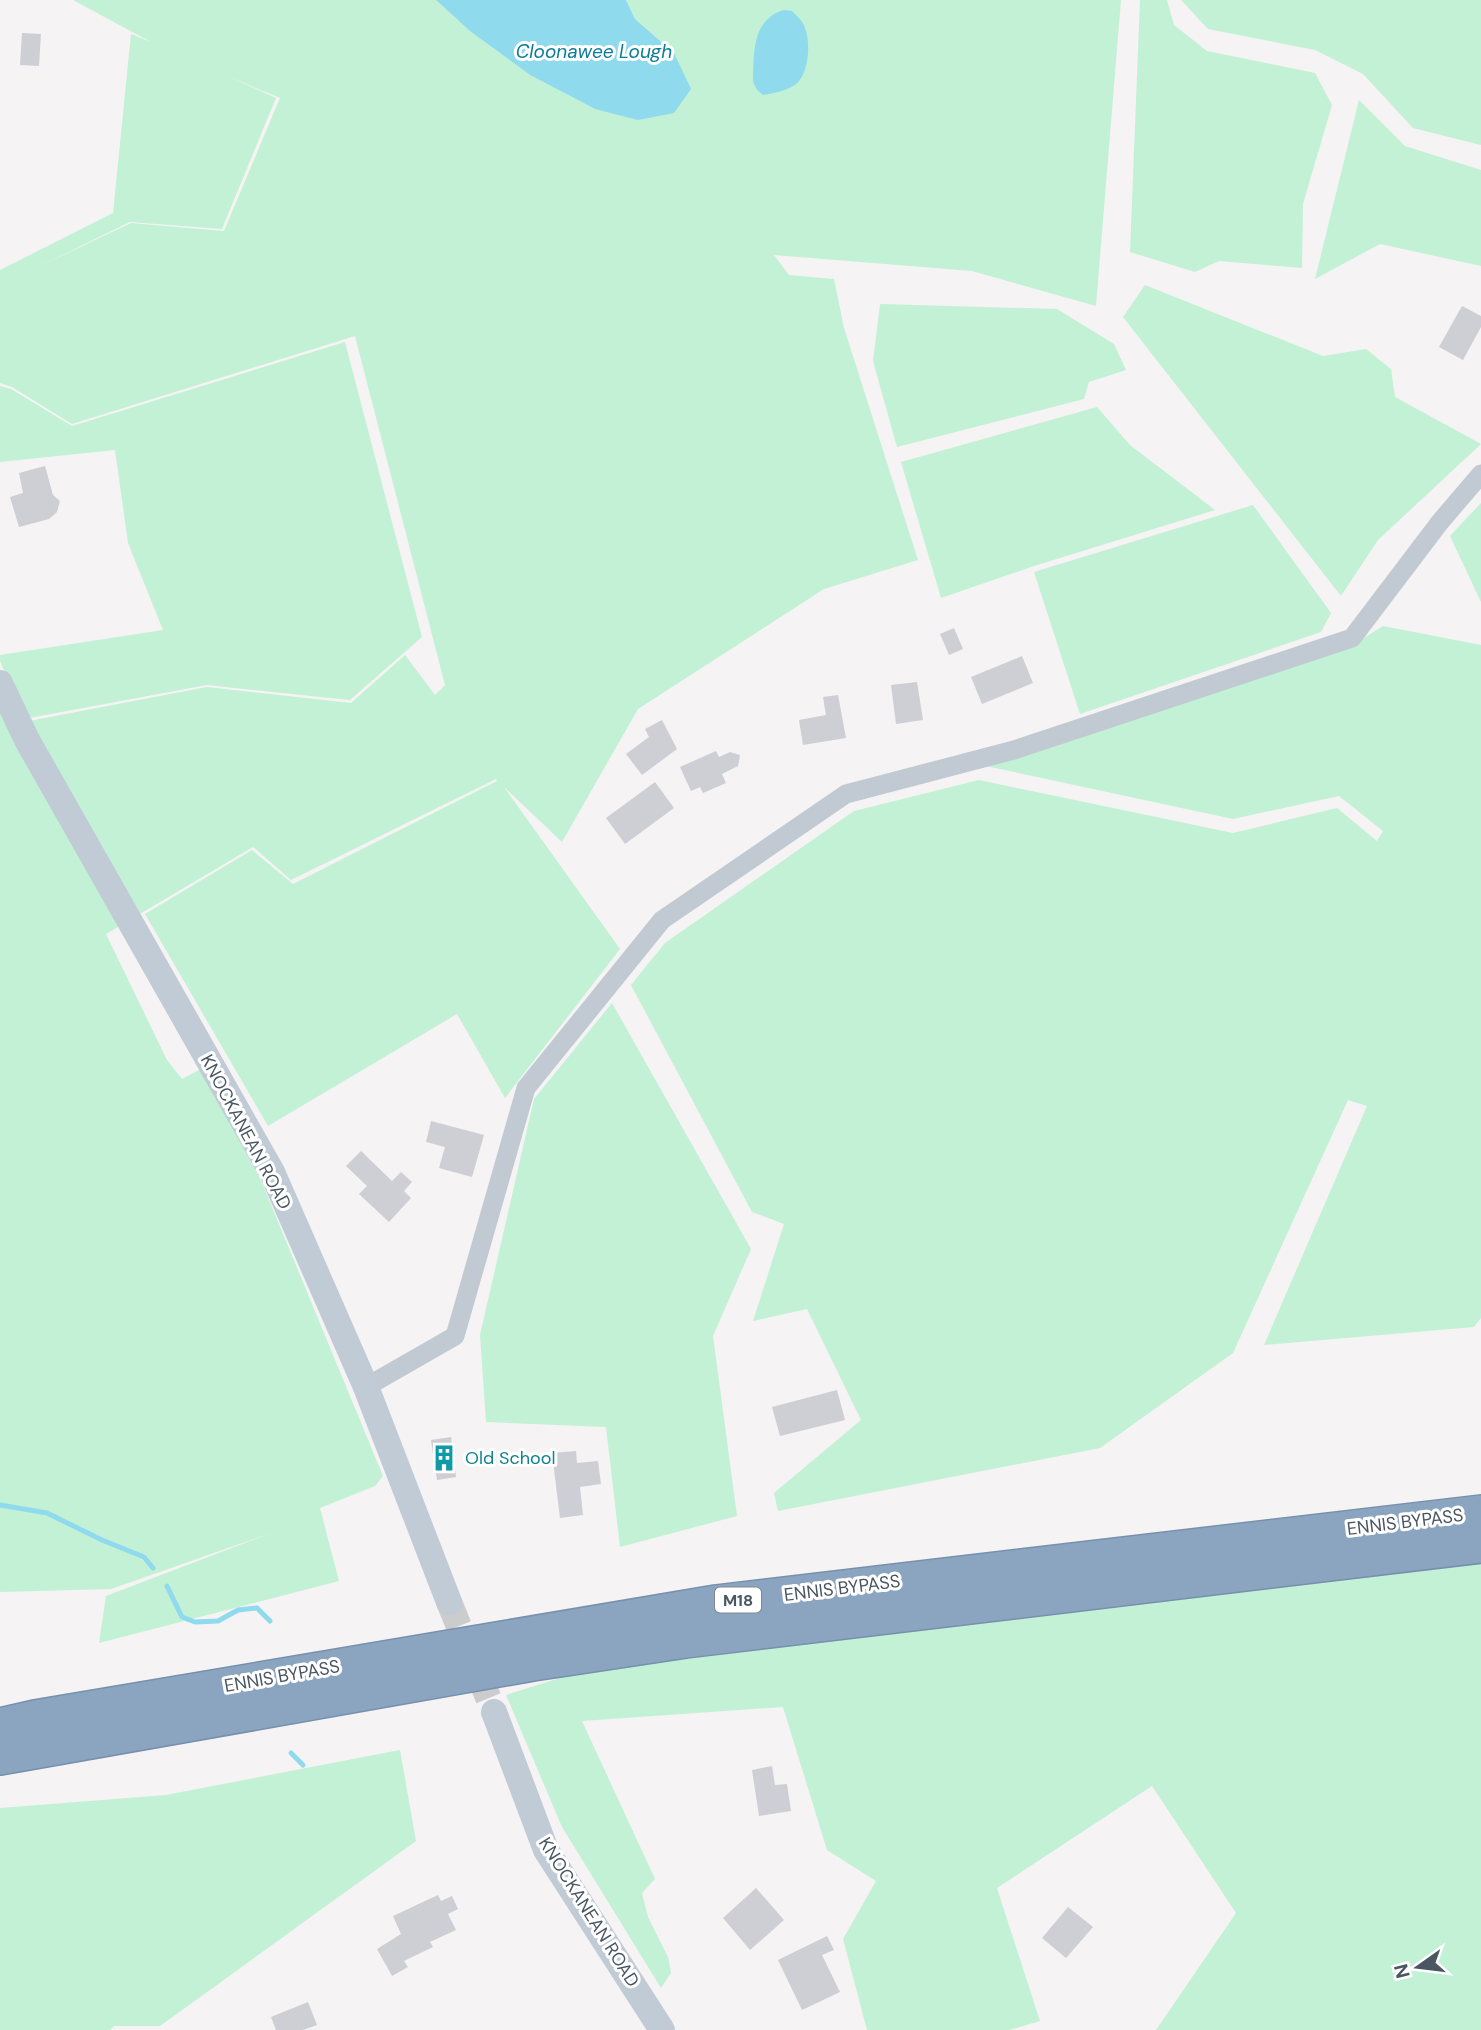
<svg xmlns="http://www.w3.org/2000/svg" width="1481" height="2030" font-family="'DM Sans',sans-serif">
	<style>
		.green { fill: #c3f1d5; fill-rule: evenodd }
		.water { fill: #90daee }
		.lines { fill: none; stroke-linecap: round; stroke-linejoin: round }
		.stream { stroke: #90daee; stroke-width: 5 }
		.building { fill: #cdcfd5 }
		.secondary-tunnel { stroke: #caccce; stroke-width: 26; stroke-dasharray: 26 13; stroke-linecap: butt }
		.highway-casing { stroke: #7690ad; stroke-width: 38 }
		.street { stroke: #c1cad2; stroke-width: 19 }
		.secondary { stroke: #c1cbd6; stroke-width: 26 }
		.highway { stroke: #8ba5c1; stroke-width: 35 }
		.labels { text-anchor: middle; stroke-width: 6; stroke-linejoin: round; paint-order: stroke }
		.shield { fill: #fff; stroke: #808990; stroke-width: 2 }
		.shield-label { font-size: 16px; font-weight: bold; fill: #4a5661 }
		.street-label { font-size: 18px; fill: #4a5661; stroke: #fff }
		.culture-label { font-size: 18px; fill: #0d838f; stroke: #fff; text-anchor: start }
		.water-label { font-size: 19px; font-style: italic; fill: #0c7c9b; stroke: #fff }
	</style>
	<rect width="100%" height="100%" fill="#f5f3f3"/>
	<g class="green">
		<path d="M73 0H436L471 31 530 75 595 109 674 53 635 19 626 0H1121L1096 306 972 271 774 255 789 275 834 279 844 328 918 560 824 589 638 709 562 842 504 787 620 949 505 1098 457 1014 268 1126 145 914 252 850 293 884 497 781 496 779 291 880 253 847 106 934 167 1060 182 1079 201 1069 260 1178 383 1476 375 1486 320 1508 339 1581 99 1643 106 1596 271 1533 111 1589 0 1592V708L8 725 207 687 351 703 405 655 435 695 445 685 355 336 72 424 12 387 0 383V270L113 213 131 34 151 42ZM227 76 280 98 224 231 131 223 36 268 130 222 222 229 276 98Z"/>
		<path d="M1140 0H1167L1174 25 1207 51 1315 73 1332 105 1303 204 1302 268 1219 261 1195 272 1130 252Z"/>
		<path d="M1181 0H1481V145L1413 128 1363 74 1315 50 1208 29Z"/>
		<path d="M1359 100 1405 146 1481 170V266L1380 244 1315 279Z"/>
		<path d="M1145 285 1323 356 1366 349 1391 369 1395 397 1481 444 1378 540 1341 596 1123 317Z"/>
		<path d="M880 304 1057 309 1114 344 1126 370 1089 382 1084 399 897 447 873 361Z"/>
		<path d="M345 342 422 637 350 700 207 685 24 719 0 661V655L163 630 128 543 115 450 0 462V386L11 389 72 426Z"/>
		<path d="M1097 407 1130 445 1215 510 1034 566 941 598 901 462Z"/>
		<path d="M1481 503V602L1450 536Z"/>
		<path d="M1253 505 1331 613 1321 632 1080 714 1034 572Z"/>
		<path d="M1383 626 1481 645V1318L1474 1327 1264 1345 1367 1106 1348 1100 1233 1353 1100 1448 778 1511 774 1493 861 1420 807 1309 753 1321 784 1224 752 1212 631 985 665 943 854 811 979 780 1233 833 1337 808 1377 841 1383 831 1339 796 1233 819 986 766 1354 644Z"/>
		<path d="M612 1003 751 1249 713 1336 737 1516 620 1547 606 1427 486 1422 480 1335 534 1099Z"/>
		<path d="M1481 1558V2030H1156L1236 1913 1152 1786 997 1888 1040 2021 1009 2030H867L843 1939 876 1881 827 1850 783 1707 582 1721 655 1879 642 1893 648 1917 668 1957 671 1973 661 1988 562 1827 506 1695 579 1672Z"/>
		<path d="M400 1750 416 1841 160 2026H114L110 2030H0V1808L166 1795Z"/>
	</g>
	<g class="water">
		<path d="M436 0H626L635 19 674 53 691 89 674 113 638 120 595 109 530 75 470 31Z"/>
		<path d="M784 10 792 11C797 16 803 21 805 28 811 43 809 75 795 85 786 91 774 93 763 95L757 90 753 82C754 54 751 20 784 10Z"/>
	</g>
	<g class="lines">
		<g class="stream">
			<path d="M0 1505 47 1513 102 1540 144 1557 153 1568"/>
			<path d="M167 1586 182 1617 195 1622 218 1621 238 1610 257 1608 270 1621"/>
			<path d="M291 1753 303 1765"/>
		</g>
	</g>
	<g class="building">
		<path d="M22 33 41 34 39 66 20 65Z"/>
		<path d="M1462 306 1481 316V327L1463 360 1439 347Z"/>
		<path d="M45 466 53 495 60 501 57 512 49 519 19 527 10 497 23 493 19 473Z"/>
		<path d="M954 628 963 649 949 655 940 634Z"/>
		<path d="M1022 656 1033 683 982 704 971 677Z"/>
		<path d="M917 682 923 720 896 724 891 685Z"/>
		<path d="M838 695 846 738 803 745 799 720 826 715 823 697Z"/>
		<path d="M662 720 677 749 642 775 626 754 649 737 645 729Z"/>
		<path d="M716 751 719 757 730 752 740 755 738 766 722 774 726 783 703 793 700 787 691 791 680 767Z"/>
		<path d="M655 782 674 808 625 844 606 818Z"/>
		<path d="M431 1121 484 1135 472 1177 439 1168 445 1147 426 1142Z"/>
		<path d="M361 1151 392 1181 401 1172 412 1182 404 1191 411 1198 389 1222 359 1194 367 1186 346 1166Z"/>
		<path d="M837 1390 845 1420 780 1436 772 1407Z"/>
		<path d="M451 1437 456 1477 437 1480 431 1440Z"/>
		<path d="M576 1451 577 1463 598 1461 601 1484 580 1487 583 1515 560 1518 552 1453Z"/>
		<path d="M772 1766 775 1785 787 1784 791 1811 759 1816 752 1770Z"/>
		<path d="M756 1888 784 1920 750 1950 723 1918Z"/>
		<path d="M438 1895 441 1901 452 1896 458 1909 448 1914 456 1930 430 1942 433 1947 404 1961 408 1967 392 1976 377 1949 401 1934 393 1916Z"/>
		<path d="M1068 1907 1093 1927 1066 1958 1042 1938Z"/>
		<path d="M827 1936 834 1950 822 1955 840 1992 802 2010 778 1960Z"/>
		<path d="M308 2002 317 2025 303 2030H276L271 2017Z"/>
	</g>
	<g class="lines">
		<path class="secondary-tunnel" d="M449 1602 494 1712"/>
		<g class="highway-casing">
			<g id="highway">
				<path d="M0 1726 35 1718 716 1603 1481 1513"/>
				<path d="M0 1757 533 1663 686 1640 1481 1545"/>
			</g>
		</g>
		<path class="street" d="M366 1387 455 1336 526 1088 662 920 846 794 1014 750 1352 638 1440 522 1481 474"/>
		<g class="secondary">
			<path d="M0 683 27 740 272 1172 366 1387 449 1602"/>
			<path d="M494 1712 546 1850 662 2030"/>
		</g>
		<use href="#highway" class="highway"/>
	</g>
	<defs>
		<g id="building-bare" transform="scale(2.1)"><path d="M-4-6H4V6H1V3H-1V6H-4ZM-2.5-4.3h1.7v1.8h-1.7ZM.8-4.3h1.7v1.8H.8ZM-2.5-1h1.7V.8h-1.7ZM.8-1h1.7V.8H.8Z" fill="#0f9aa8" stroke="#fff" stroke-width="2.5" paint-order="stroke"/></g>
	</defs>
	<g fill-rule="evenodd">
		<use href="#building-bare" x="444" y="1458"/>
	</g>
	<g class="labels">
		<rect class="shield" x="715" y="1587.5" width="46" height="25" rx="5"/>
		<g class="shield-label">
			<text x="738" y="1606">M18</text>
		</g>
		<g class="street-label">
			<text transform="translate(246 1132) rotate(62)" y="6">KNOCKANEAN ROAD</text>
			<text transform="translate(1405 1522) rotate(-7)" y="6">ENNIS BYPASS</text>
			<text transform="translate(842 1588) rotate(-7)" y="6">ENNIS BYPASS</text>
			<text transform="translate(282 1676) rotate(-10)" y="6">ENNIS BYPASS</text>
			<text transform="translate(589 1912) rotate(58)" y="6">KNOCKANEAN ROAD</text>
		</g>
		<g class="culture-label">
			<text x="465" y="1464">Old School</text>
		</g>
		<g class="water-label">
			<text x="594" y="58">Cloonawee Lough</text>
		</g>
	</g>
	<g transform="translate(1418 1967) rotate(256)" stroke="#ffffff" stroke-width="5" paint-order="stroke">
	<path d="M0-5L12 26L0 18L-12 26Z" fill="#4a5661"/>
	<text y="-10" font-size="19" font-weight="bold" text-anchor="middle" fill="#4a5661">N</text>
	</g>
</svg>
